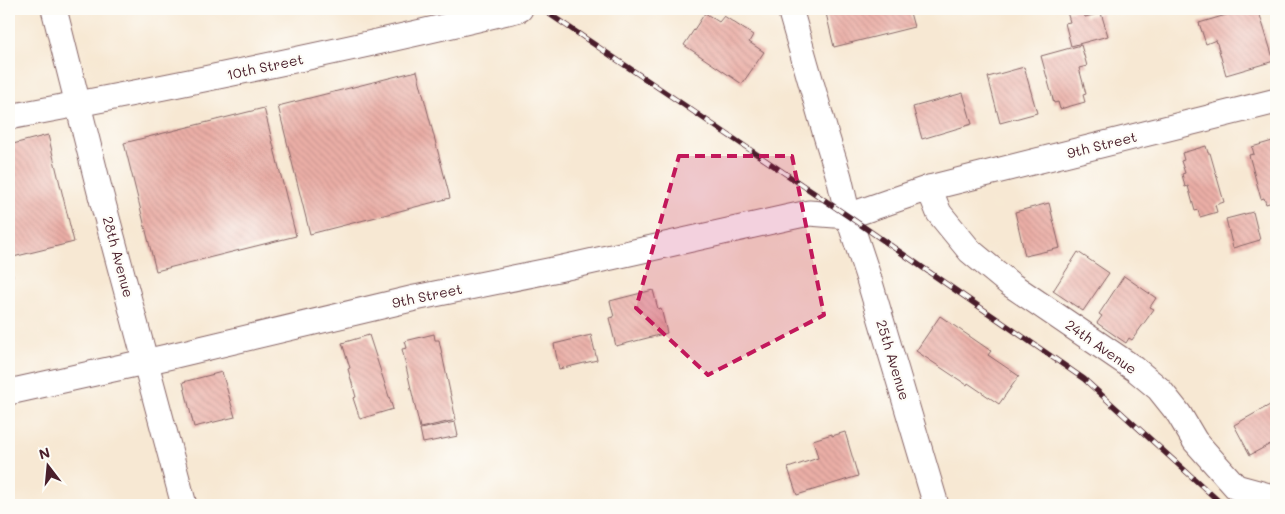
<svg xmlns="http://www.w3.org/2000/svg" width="1285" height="514" font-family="Mali,sans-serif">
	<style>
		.building { fill: url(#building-back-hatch) }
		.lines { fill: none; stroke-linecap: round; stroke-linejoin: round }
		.street-casing { stroke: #876566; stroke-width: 27 }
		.street { stroke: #fff; stroke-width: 25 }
		.rail-casing { stroke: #4a1f2b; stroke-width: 5.5 }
		.rail { stroke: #fdfcf7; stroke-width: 4; stroke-dasharray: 11; stroke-linecap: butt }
		.marked { fill: #c2185b; fill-opacity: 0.2; stroke: #c2185b; stroke-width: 4; stroke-dasharray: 10 6; stroke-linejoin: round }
		.labels { text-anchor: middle; stroke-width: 4.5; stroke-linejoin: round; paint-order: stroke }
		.street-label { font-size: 14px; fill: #4a1f2b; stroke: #fdfcf7 }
	</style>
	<defs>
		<pattern id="building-back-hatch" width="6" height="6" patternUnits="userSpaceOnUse" patternTransform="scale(1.25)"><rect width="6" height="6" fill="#eaaea6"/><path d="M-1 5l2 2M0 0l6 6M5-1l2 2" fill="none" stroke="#ca958f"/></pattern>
	</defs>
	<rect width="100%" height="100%" fill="#fdfcf7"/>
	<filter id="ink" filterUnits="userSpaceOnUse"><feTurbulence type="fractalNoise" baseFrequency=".02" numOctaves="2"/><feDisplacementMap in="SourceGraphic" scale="10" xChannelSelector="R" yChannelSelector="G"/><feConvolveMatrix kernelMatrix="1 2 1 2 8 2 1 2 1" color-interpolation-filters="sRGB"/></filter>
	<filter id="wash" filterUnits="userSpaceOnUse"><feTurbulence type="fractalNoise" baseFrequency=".0096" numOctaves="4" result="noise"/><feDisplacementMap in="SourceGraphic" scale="20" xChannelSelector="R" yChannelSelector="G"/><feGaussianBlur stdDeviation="1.12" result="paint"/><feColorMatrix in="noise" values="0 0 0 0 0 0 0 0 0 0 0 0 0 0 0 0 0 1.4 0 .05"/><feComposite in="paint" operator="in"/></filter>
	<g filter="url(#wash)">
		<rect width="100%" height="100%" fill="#f7e8d3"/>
		<g id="blocks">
			<g class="building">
				<path d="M825 9H909L914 27 834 47Z"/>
				<path d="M1080 9H1083L1085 17 1101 13 1108 36 1071 46 1065 23 1070 22 1067 12Z"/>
				<path d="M1246 9 1249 15 1259 12 1274 61 1226 75 1216 40 1206 44 1199 23Z"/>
				<path d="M705 13 719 22 724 16 753 35 749 42 764 52 742 84 684 45Z"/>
				<path d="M1081 45 1087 66 1079 68 1086 94 1083 95 1085 102 1060 109 1058 102 1054 103 1041 56Z"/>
				<path d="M1024 67 1037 113 1000 123 988 77Z"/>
				<path d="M417 71 450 198 310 234 278 106Z"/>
				<path d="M963 93 972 124 922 139 913 107Z"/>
				<path d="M264 108 296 236 156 271 124 143Z"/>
				<path d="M48 135 74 242 9 258V145Z"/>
				<path d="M1276 140V201L1266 204 1264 198 1261 199 1249 155 1254 154 1252 147Z"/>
				<path d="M1206 146 1208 153H1210L1224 202 1215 205 1217 212 1200 217 1198 210 1195 211 1188 186 1185 187 1182 174 1185 173 1181 161 1184 160 1182 153Z"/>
				<path d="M1049 203 1060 248 1025 256 1015 212Z"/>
				<path d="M1253 212 1260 240 1233 248 1226 219Z"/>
				<path d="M1078 252 1109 273 1083 311 1053 291Z"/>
				<path d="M9 261 13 276 9 277Z"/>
				<path d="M1124 276 1156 298 1150 307 1154 309 1132 340 1129 338 1126 343 1097 323 1102 316 1099 314Z"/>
				<path d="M653 290 658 309 661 308 667 333 616 346 609 318 614 317 610 301Z"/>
				<path d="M940 316 991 351 988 355 1019 376 999 404 968 383 967 385 916 351Z"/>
				<path d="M434 334 435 340H439L456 420 420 428 402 349 407 348 405 341Z"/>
				<path d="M369 335 393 409 360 419 353 398 356 397 348 369 350 368 342 343Z"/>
				<path d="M591 335 597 360 559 369 554 344Z"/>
				<path d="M222 372 235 417 194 427 183 382Z"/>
				<path d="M1270 405 1276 417V441L1250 455 1234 425Z"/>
				<path d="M455 422 458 436 423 443 420 429Z"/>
				<path d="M845 432 858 476 797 495 788 468 818 458 813 440 832 434V436Z"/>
			</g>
		</g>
	</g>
	<g filter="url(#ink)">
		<use href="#blocks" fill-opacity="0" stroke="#876566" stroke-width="1"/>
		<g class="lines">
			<g class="street-casing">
				<g id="street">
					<path d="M54 9 100 192 184 505"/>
					<path d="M790 9 826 135 839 177 848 216 868 276 936 505"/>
					<path d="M9 117C180 85 350 50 520 9"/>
					<path d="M929 188 939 213 970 251 1010 284 1135 369 1159 389 1179 414 1195 441 1236 487 1276 498"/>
					<path d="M9 392 167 357 415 298 558 269 790 217 809 213 848 216 929 188 1276 101"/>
				</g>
			</g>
			<use href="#street" class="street"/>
			<g class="rail-casing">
				<path id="rail" d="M542 9 848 216 1084 379 1223 505"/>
			</g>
			<use href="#rail" class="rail"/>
		</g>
	</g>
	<path class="marked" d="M679 156H792L824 315 708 375 636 308Z"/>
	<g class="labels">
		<g class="street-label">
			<text transform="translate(265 67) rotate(-12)" y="5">10th Street</text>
			<text transform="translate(1102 145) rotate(-14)" y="5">9th Street</text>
			<text transform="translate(118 257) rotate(75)" y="5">28th Avenue</text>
			<text transform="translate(427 296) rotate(-12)" y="5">9th Street</text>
			<text transform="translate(1101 347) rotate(35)" y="5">24th Avenue</text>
			<text transform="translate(893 360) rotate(73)" y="5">25th Avenue</text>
		</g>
	</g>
	<rect width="1285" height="514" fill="none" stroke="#fdfcf7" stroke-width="30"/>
	<g transform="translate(48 466) rotate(344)" stroke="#fdfcf7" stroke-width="4" paint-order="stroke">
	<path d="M0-4L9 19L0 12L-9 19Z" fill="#4a1f2b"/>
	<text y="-8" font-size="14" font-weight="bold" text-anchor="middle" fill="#4a1f2b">N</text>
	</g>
</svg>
